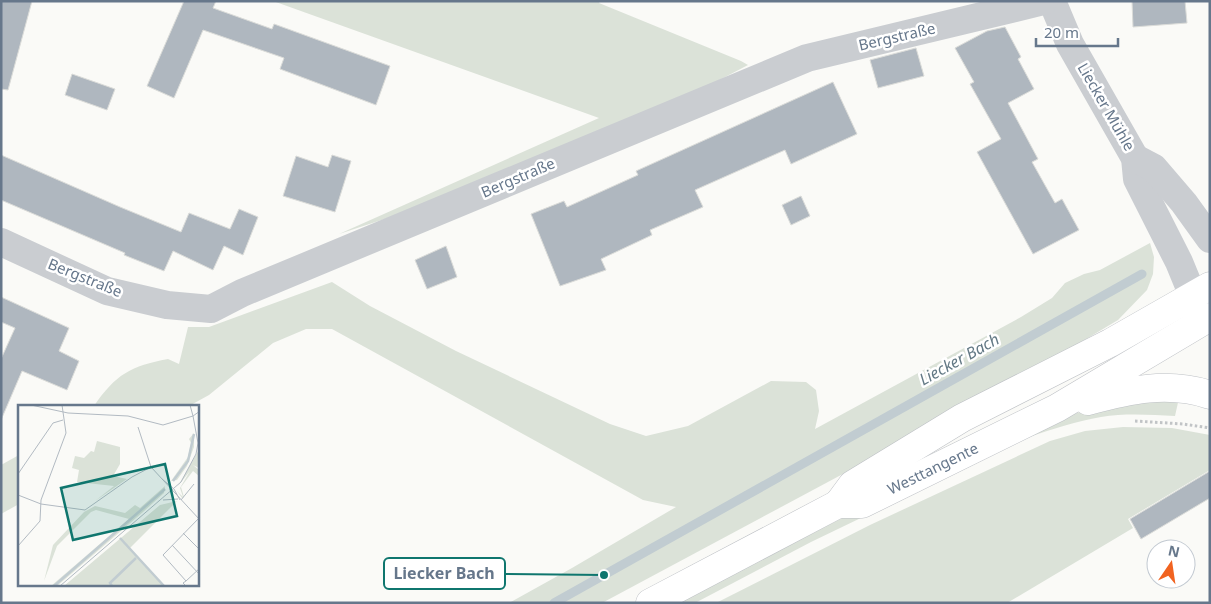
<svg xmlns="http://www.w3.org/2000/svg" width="1211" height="604" font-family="'Noto Sans',sans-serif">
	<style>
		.green { fill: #dbe2d8 }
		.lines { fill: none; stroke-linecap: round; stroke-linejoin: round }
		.stream { stroke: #c1ccd1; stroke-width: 9 }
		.building { fill: #afb7bf; stroke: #dbdcd9 }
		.major-casing { stroke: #bdc0c5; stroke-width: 29 }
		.path { stroke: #c1c4c6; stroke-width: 3; stroke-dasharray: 2.5 2.5; stroke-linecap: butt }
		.minor { stroke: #cacdd1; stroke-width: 28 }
		.major { stroke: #fff; stroke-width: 28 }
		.labels { text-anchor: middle; stroke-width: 5; stroke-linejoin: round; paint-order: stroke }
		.street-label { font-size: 15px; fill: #66778b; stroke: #fff }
		.water-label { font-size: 16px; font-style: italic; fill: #637985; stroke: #fff }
		.inset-river { fill: none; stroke: #c1ccd1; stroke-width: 2.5 }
		.inset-road { fill: none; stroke: #b2bac2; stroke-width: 1 }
		.view { fill: #0f766e; fill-opacity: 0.15; stroke: #0f766e; stroke-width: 2.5 }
		.inset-edge { fill: none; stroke: #66778b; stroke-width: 2.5 }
		.leader { fill: none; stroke: #0f766e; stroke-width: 2 }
		.callout-dot { fill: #0f766e; stroke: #fff; stroke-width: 2 }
		.callout { fill: #fff; stroke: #0f766e; stroke-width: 2 }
		.callout-label { font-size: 16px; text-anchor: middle; font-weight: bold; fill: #66778b }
	</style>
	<rect width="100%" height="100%" fill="#fafaf7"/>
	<g class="green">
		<path d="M273 1H600L599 3 741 61 748 65 605 140 479 188 339 234 599 118Z"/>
		<path d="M1150 243 1154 257 1153 274 1147 290 1118 320 1056 357 841 475 602 603H509L572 568 676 507 643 500 332 329H306L273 343 209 395 189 406H94C116 374 131 366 168 359L179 364 188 327H209L332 282 370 306 456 351 610 424 646 436 688 426 771 381 806 382 816 390 819 411 815 429 1021 317 1052 298 1065 283 1084 274 1100 270Z"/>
		<path d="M1179 398 1175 416C1151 415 1126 413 1101 417 1077 421 1053 429 1029 437L811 542 695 603H679L859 509 1038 426 1104 404Z"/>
		<path d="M1123 427 1172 428 1210 435V470L1128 519 1133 528 1007 603H716L870 525 1050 441 1085 431Z"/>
		<path d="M19 455V504L1 514V465Z"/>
	</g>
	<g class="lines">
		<path class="stream" d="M554 603 1142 274"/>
	</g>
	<g class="building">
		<path d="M1 1H32L8 90 1 89Z"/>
		<path d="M184 1H216L213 8 272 29 274 24 390 66 376 105 280 69 284 58 203 30 174 98 147 86Z"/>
		<path d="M1132 1H1185L1187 23 1133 27Z"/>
		<path d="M1005 27 1021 57 1018 59 1034 89 1008 103 1038 159 1032 162 1055 203 1062 199 1079 230 1033 254 977 152 1001 139 970 84 974 82 955 48 987 31Z"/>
		<path d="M916 48 924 76 878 88 870 60Z"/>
		<path d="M72 74 115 89 107 110 65 95Z"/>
		<path d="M833 82 857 134 791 164 785 150 695 190 703 207 650 230 652 235 601 259 606 270 560 286 531 214 564 201 567 207 638 175 636 171Z"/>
		<path d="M1 155 120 207 181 232 189 213 230 229 239 209 258 217 243 255 224 246 213 270 173 251 164 271 124 255 125 253 1 200Z"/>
		<path d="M332 155 351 161 335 212 283 196 296 156 328 167Z"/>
		<path d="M801 196 810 216 791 225 782 205Z"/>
		<path d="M446 246 457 277 427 289 415 260Z"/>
		<path d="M1 297 69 328 59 351 79 361 67 390 22 371 1 420V359L15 328 1 322Z"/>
		<path d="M1210 471V498L1141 539 1130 519Z"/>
	</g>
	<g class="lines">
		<g class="major-casing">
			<g id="major">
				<path d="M1088 401C1129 390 1168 381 1210 395"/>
				<path d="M838 504 852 485 962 418 1110 343 1210 286"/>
				<path d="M650 603 838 504H862L1057 408 1210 317"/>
			</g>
		</g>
		<path class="path" d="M1135 421 1183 424 1210 428"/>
		<g class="minor">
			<path d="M1052 1 1070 44 1135 158 1137 179 1179 262 1193 296 1203 317"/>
			<path d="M1135 158 1154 168 1184 203 1210 239"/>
			<path d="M1 242 107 291 167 305 211 309 242 293 807 58 1044 1"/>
		</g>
		<use href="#major" class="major"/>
	</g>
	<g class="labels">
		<g class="street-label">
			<text transform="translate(897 37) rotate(-13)" y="5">Bergstraße</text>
			<text transform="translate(1106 107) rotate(60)" y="5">Liecker Mühle</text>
			<text transform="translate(518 178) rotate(-23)" y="5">Bergstraße</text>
			<text transform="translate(85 278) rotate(22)" y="5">Bergstraße</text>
			<text transform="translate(933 469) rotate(-26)" y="5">Westtangente</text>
		</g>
		<g class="water-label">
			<text transform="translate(959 359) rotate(-29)" y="6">Liecker Bach</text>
		</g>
	</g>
	<g transform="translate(18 405)">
		<rect width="181" height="181" fill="#fafaf7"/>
		<path d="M176 28V42L169 61 159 75 153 76 170 52 173 38 171 34ZM79 36 102 42V59L95 71 109 74 77 96 96 81 59 77 61 65 54 63 57 51 66 53 73 46 76 47ZM182 43 181 63 175 60 181 65V71L175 66 163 82 166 92 164 93 159 86 165 92 162 83 172 66 160 81ZM147 81 146 88 125 107 39 181H33L111 114 78 105 73 107 39 141 26 176 35 140 66 107 77 101 107 108 117 100 122 103ZM159 96 111 144 147 181H46L142 100Z" fill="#dbe2d8"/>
		<path class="inset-river" d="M155 76 170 56 176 29M102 133 146 181M36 181 147 84M94 181 92 178 118 153"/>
		<path class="inset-road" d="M13 0 50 8 110 11 145 20 175 11 172 0M120 22 133 62 182 115M0 69 35 18 45 15M144 74 156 84 162 95M0 90 23 99 67 105 114 72 133 62M145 95 160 94M163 95 176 79M165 128 182 145M154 140 182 170M0 141 22 116 23 95 48 28 44 0M168 176 182 163M42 181 163 77 178 49 180 38 175 11 182 6M168 181 165 178 168 176 145 150 182 112"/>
		<path class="view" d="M147 59 159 111 55 135 43 83Z"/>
		<rect width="181" height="181" class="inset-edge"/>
	</g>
	<path class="leader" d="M604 575L505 574"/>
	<circle class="callout-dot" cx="604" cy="575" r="5"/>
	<rect class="callout" x="384" y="558" width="121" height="31" rx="5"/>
	<g class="callout-label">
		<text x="444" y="579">Liecker Bach</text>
	</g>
	<rect width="1211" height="604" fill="none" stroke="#66778b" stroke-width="5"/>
	<g transform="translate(1171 564) rotate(13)"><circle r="24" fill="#ffffff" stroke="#c2c9d1"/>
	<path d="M0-4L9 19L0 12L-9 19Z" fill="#f16320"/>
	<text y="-8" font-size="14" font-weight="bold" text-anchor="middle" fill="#66778b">N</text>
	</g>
	<path d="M1036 38v8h82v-8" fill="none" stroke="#66778b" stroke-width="2.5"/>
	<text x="1044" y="38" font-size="15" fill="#66778b" stroke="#ffffff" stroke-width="4" paint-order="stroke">20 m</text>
</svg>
